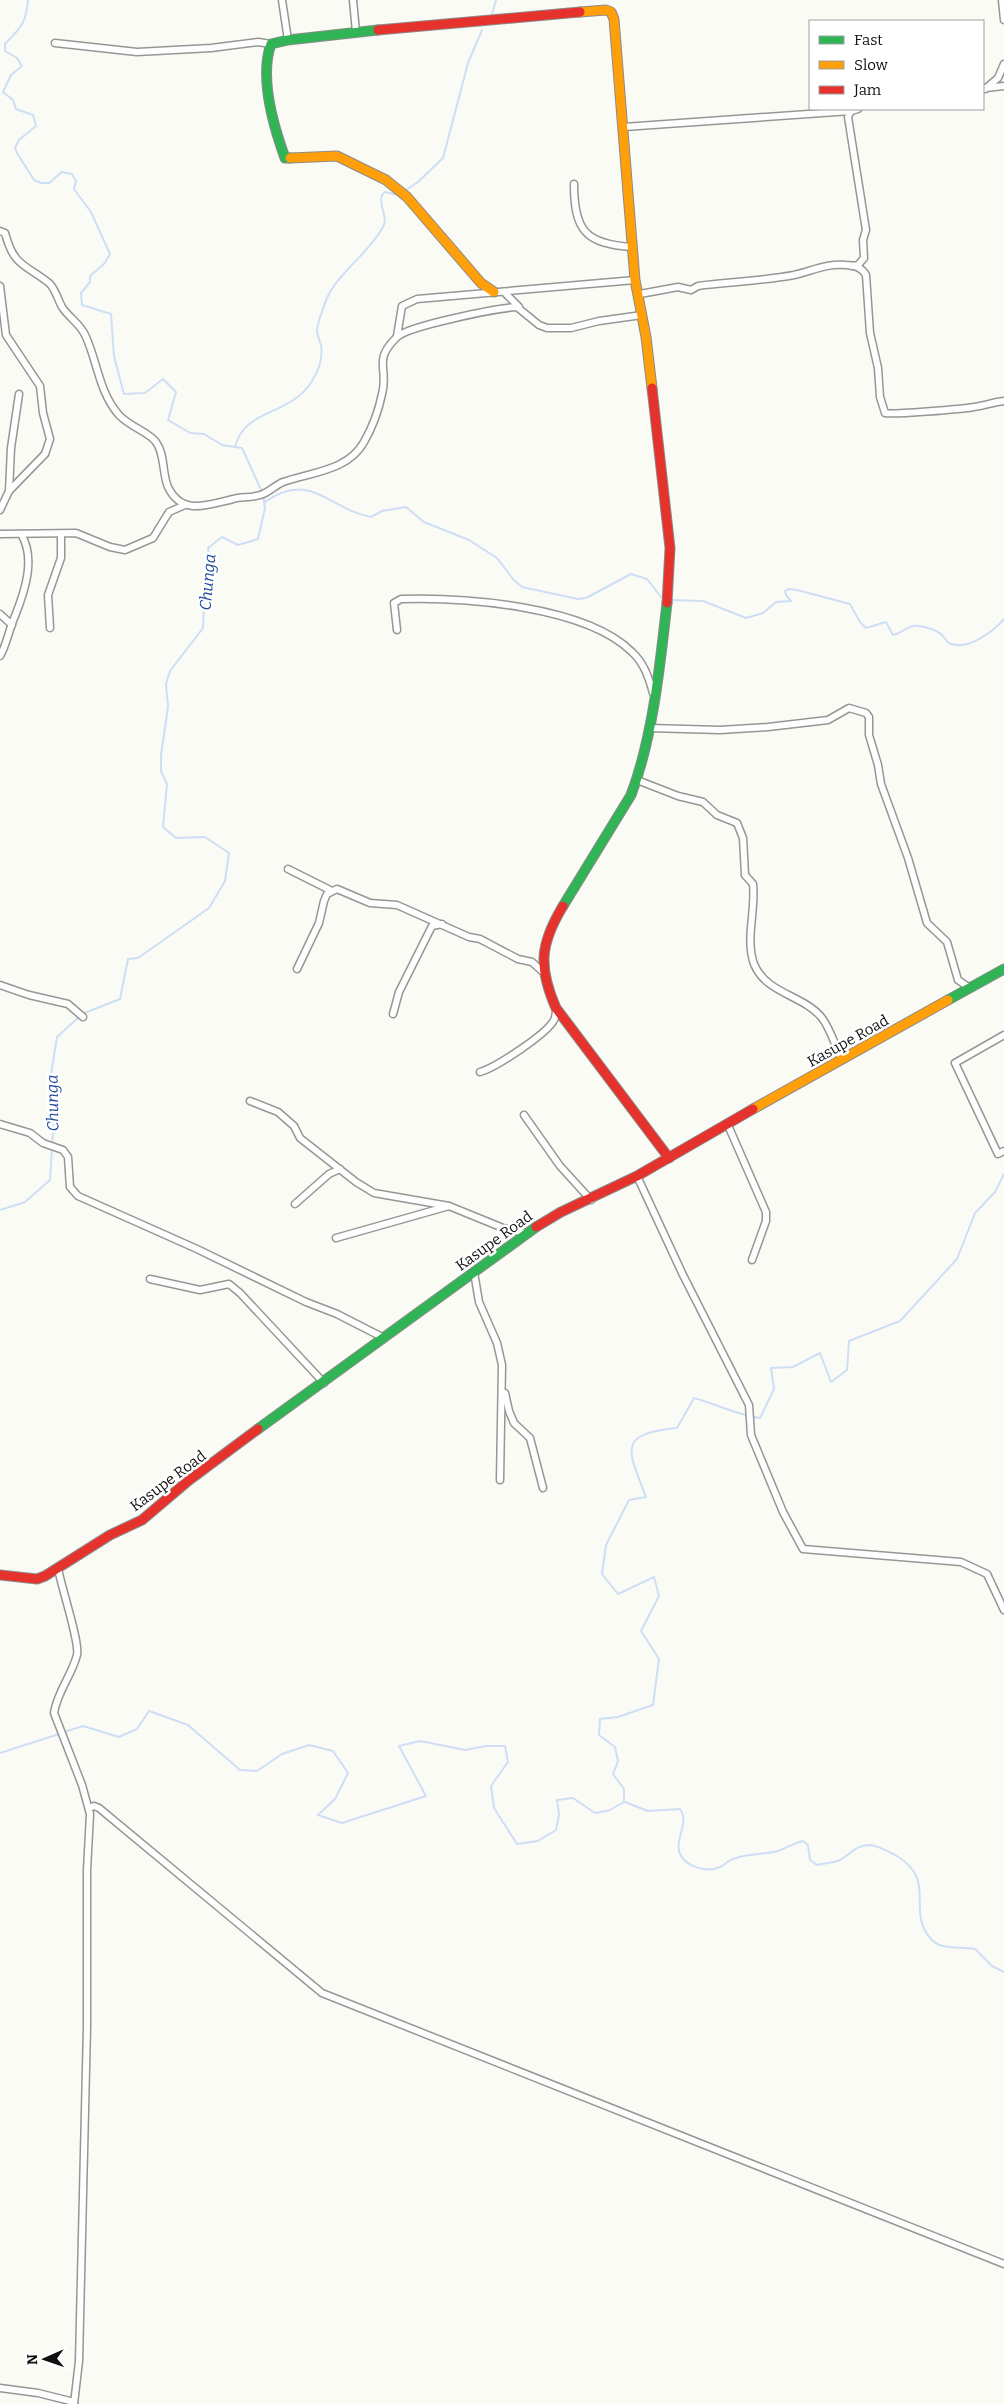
<svg xmlns="http://www.w3.org/2000/svg" width="1004" height="2404" font-family="Bitter,serif">
	<style>
		.lines { fill: none; stroke-linecap: round; stroke-linejoin: round }
		.stream { stroke: #cedef4; stroke-width: 2 }
		.street-casing { stroke: #969694; stroke-width: 9 }
		.fast-casing { stroke: #8c8c8a; stroke-width: 11 }
		.slow-casing { stroke: #8c8c8a; stroke-width: 11 }
		.jam-casing { stroke: #8c8c8a; stroke-width: 11 }
		.street { stroke: #fefefe; stroke-width: 6 }
		.fast { stroke: #30b455; stroke-width: 9 }
		.slow { stroke: #ff9f0a; stroke-width: 9 }
		.jam { stroke: #e5322d; stroke-width: 9 }
		.labels { text-anchor: middle; stroke-width: 5; stroke-linejoin: round; paint-order: stroke }
		.street-label { font-size: 15px; fill: #101010; stroke: #fff }
		.water-label { font-size: 16px; font-style: italic; fill: #204c9b; stroke: #fff }
	</style>
	<rect width="100%" height="100%" fill="#fbfbf6"/>
	<g class="lines">
		<g class="stream">
			<path d="M28 0C26 24 21 27 5 44V51L17 58 22 66 11 75 3 92 13 100 16 109 33 115 36 126 19 140 15 148 17 153 34 180 41 183H49L62 172 72 174 76 181 74 189 91 212 110 254 104 264 90 276V282L81 293 82 305 111 314 114 356 124 394 145 393 163 379 176 392 168 420 190 433 204 434 222 445 242 448 263 494 265 508 258 539 238 545 222 537 208 548 210 571 204 602 203 628 170 671 166 684 168 707 161 755V771L167 784 163 827 176 838 205 837 229 853 225 881 209 908 138 958 128 959 120 999 82 1014"/>
			<path d="M492 14 496 0"/>
			<path d="M405 191 419 181 443 158 468 63 482 30"/>
			<path d="M235 447C245 407 290 417 312 381 319 370 323 358 321 345 320 341 317 335 317 331 317 325 321 314 323 309 332 275 367 257 383 227 389 216 378 207 382 195L385 192 398 195"/>
			<path d="M265 502C311 470 328 509 371 517L382 511 406 507 424 522 469 540 497 558 513 579 522 587 578 599 586 598 631 574 647 579 661 597"/>
			<path d="M671 600 703 601 746 618 763 613 776 602 791 601 786 595 785 591 789 589 797 590 850 604 860 622 866 628 886 622 893 635C903 633 908 624 919 626 925 627 936 630 941 634 944 637 946 641 949 643 967 652 994 631 1004 619"/>
			<path d="M0 1210 25 1202 50 1180 54 1116 51 1074 57 1037 79 1017"/>
			<path d="M64 1732 83 1726 119 1737 137 1729 149 1711 188 1725 240 1770 257 1771 282 1754 309 1745 333 1751 348 1773 335 1799 318 1815 342 1823 426 1796 399 1746 420 1741 465 1750 486 1746H505L508 1762 491 1786 494 1808 517 1844 538 1841 556 1830 559 1815 557 1800 573 1798 595 1813 610 1810 624 1802V1789L613 1774 618 1761 615 1747 599 1735 600 1719 618 1717 653 1705 659 1659 641 1631 659 1596 654 1577 618 1594 602 1574 606 1545 629 1500 646 1497C629 1451 615 1434 677 1428L694 1398C716 1404 737 1415 760 1418L774 1389 771 1368 793 1367 820 1353 831 1382 847 1370 849 1341 900 1321 957 1259 975 1213 995 1192 1004 1174"/>
			<path d="M0 1753 59 1734"/>
			<path d="M625 1802 648 1811 680 1809C690 1822 674 1840 680 1854 686 1867 707 1873 720 1867 725 1865 728 1860 733 1859 747 1853 763 1855 778 1851 787 1848 794 1843 803 1841L808 1845 810 1860 817 1865C824 1863 833 1863 840 1860 851 1854 855 1845 870 1845 879 1846 887 1851 895 1855 939 1880 905 1910 931 1939 942 1951 960 1946 975 1949L992 1966 1004 1972"/>
		</g>
		<g class="street-casing">
			<g id="street">
				<path d="M282 0 288 40"/>
				<path d="M353 0 356 32"/>
				<path d="M1002 0 1004 20"/>
				<path d="M55 43 137 52 211 48 258 42 271 44"/>
				<path d="M986 88 1004 86"/>
				<path d="M985 89 998 78 1004 64"/>
				<path d="M624 127 851 111"/>
				<path d="M574 184C574 231 586 244 632 247"/>
				<path d="M0 231 5 233C14 267 25 264 49 283 55 288 58 300 62 307 69 318 81 324 86 337 98 364 99 392 119 415 130 427 149 432 156 442 165 454 162 473 168 487 182 516 208 505 233 499 243 496 250 499 263 494 270 491 276 485 283 482 311 472 348 471 364 442 372 428 379 409 382 394 389 368 372 361 397 337 408 326 498 308 517 307L539 325 547 328H571L599 321 642 315"/>
				<path d="M852 266 858 265 864 258 863 240 866 230 848 117 851 111 858 109"/>
				<path d="M0 286 6 335 40 386 43 413 50 439 45 454 9 491"/>
				<path d="M504 292 519 307"/>
				<path d="M640 294 678 287 691 290 698 286C730 282 762 281 794 275 812 271 827 263 846 265 854 265 862 268 866 275L870 333 878 368 880 397 885 413C890 415 963 409 974 407 984 406 993 402 1004 401"/>
				<path d="M397 336 402 306 417 299 635 280"/>
				<path d="M0 510 9 491 11 448 19 394"/>
				<path d="M0 534 76 533 110 547 125 550 153 538 169 512 185 505"/>
				<path d="M0 614 12 625"/>
				<path d="M50 628 48 595 61 558V534"/>
				<path d="M397 630 394 603 401 599C464 597 586 606 632 652 644 663 649 678 653 693"/>
				<path d="M0 656C7 644 9 629 15 616 25 591 36 558 21 534"/>
				<path d="M649 728 720 730 768 727 828 720 849 708 866 713 869 717V735L878 765 881 784 908 858 927 923 947 942 958 980 970 988"/>
				<path d="M637 780 678 796 703 802 717 815 737 823 743 838 745 875 753 884C756 910 745 939 754 964 766 994 804 995 822 1018 831 1030 835 1046 842 1060"/>
				<path d="M288 869 332 891"/>
				<path d="M297 969 319 923 324 901 327 894 337 889 370 903 397 905 469 937 480 939 518 959 532 962 544 973"/>
				<path d="M0 985 29 995 68 1004 83 1017"/>
				<path d="M393 1014 399 992 432 926 442 924"/>
				<path d="M1004 1035 955 1063 998 1154 1004 1151"/>
				<path d="M480 1072C495 1068 547 1034 554 1020 556 1016 556 1012 556 1008"/>
				<path d="M250 1101 278 1112 294 1126 300 1138 356 1182 374 1193 449 1206"/>
				<path d="M524 1115 560 1166 591 1200"/>
				<path d="M727 1123 766 1212V1221L752 1260"/>
				<path d="M0 1124 30 1133 43 1143 63 1150 68 1157 70 1187 78 1196 197 1249 306 1302 337 1314 384 1338"/>
				<path d="M637 1176 683 1275 749 1405 751 1435 783 1512 803 1549 961 1562 987 1574 1004 1610"/>
				<path d="M295 1204 329 1174 340 1169"/>
				<path d="M336 1238 449 1206 503 1228 525 1233"/>
				<path d="M474 1272 479 1302 497 1343 502 1365 500 1480"/>
				<path d="M150 1279 200 1290 229 1284 240 1293 324 1383"/>
				<path d="M505 1393 509 1411 514 1423 530 1438 543 1488"/>
				<path d="M58 1568C61 1587 80 1642 77 1655 72 1675 57 1692 54 1713L82 1785 90 1814 87 1870V2027L79 2361 74 2404"/>
				<path d="M89 1808 94 1806 99 1808 322 1993 1004 2264"/>
				<path d="M0 2388 38 2393 74 2402"/>
			</g>
		</g>
		<g class="fast-casing">
			<g id="fast">
				<path d="M290 158H285C273 125 259 78 271 44L288 40 378 30"/>
				<path d="M563 906 631 795C653 737 660 665 667 603"/>
				<path d="M948 1000 1004 969"/>
				<path d="M258 1429 536 1227"/>
			</g>
		</g>
		<g class="slow-casing">
			<g id="slow">
				<path d="M580 12 606 10 611 12 614 19 635 280 646 337 652 388"/>
				<path d="M290 158 337 156 386 180 407 197 481 283 494 292"/>
				<path d="M753 1109 948 1000"/>
			</g>
		</g>
		<g class="jam-casing">
			<g id="jam">
				<path d="M378 30 580 12"/>
				<path d="M652 388 670 548 667 603"/>
				<path d="M563 906C540 944 538 967 556 1008L669 1158"/>
				<path d="M536 1227 561 1212 637 1176 753 1109"/>
				<path d="M0 1575 37 1579 45 1576 110 1535 142 1520 188 1481 258 1429"/>
			</g>
		</g>
		<use href="#street" class="street"/>
		<use href="#fast" class="fast"/>
		<use href="#slow" class="slow"/>
		<use href="#jam" class="jam"/>
	</g>
	<g class="labels">
		<g class="street-label">
			<text transform="translate(848 1041) rotate(-29)" y="5">Kasupe Road</text>
			<text transform="translate(494 1241) rotate(-36)" y="5">Kasupe Road</text>
			<text transform="translate(168 1481) rotate(-37)" y="5">Kasupe Road</text>
		</g>
		<g class="water-label">
			<text transform="translate(207 582) rotate(-85)" y="6">Chunga</text>
			<text transform="translate(52 1103) rotate(-91)" y="6">Chunga</text>
		</g>
	</g>
	<rect x="809" y="20" width="175" height="90" fill="#ffffff" stroke="#9f9f9f"/>
	<rect x="819" y="36" width="25" height="8" fill="#30b455" stroke="#9f9f9f"/>
	<text x="854" y="45" font-size="15" fill="#101010">Fast</text>
	<rect x="819" y="61" width="25" height="8" fill="#ff9f0a" stroke="#9f9f9f"/>
	<text x="854" y="70" font-size="15" fill="#101010">Slow</text>
	<rect x="819" y="86" width="25" height="8" fill="#e5322d" stroke="#9f9f9f"/>
	<text x="854" y="95" font-size="15" fill="#101010">Jam</text>
	<g transform="translate(45 2359) rotate(268)" stroke="#ffffff" stroke-width="4" paint-order="stroke">
	<path d="M0-4L9 19L0 12L-9 19Z" fill="#101010"/>
	<text y="-8" font-size="14" font-weight="bold" text-anchor="middle" fill="#101010">N</text>
	</g>
</svg>
